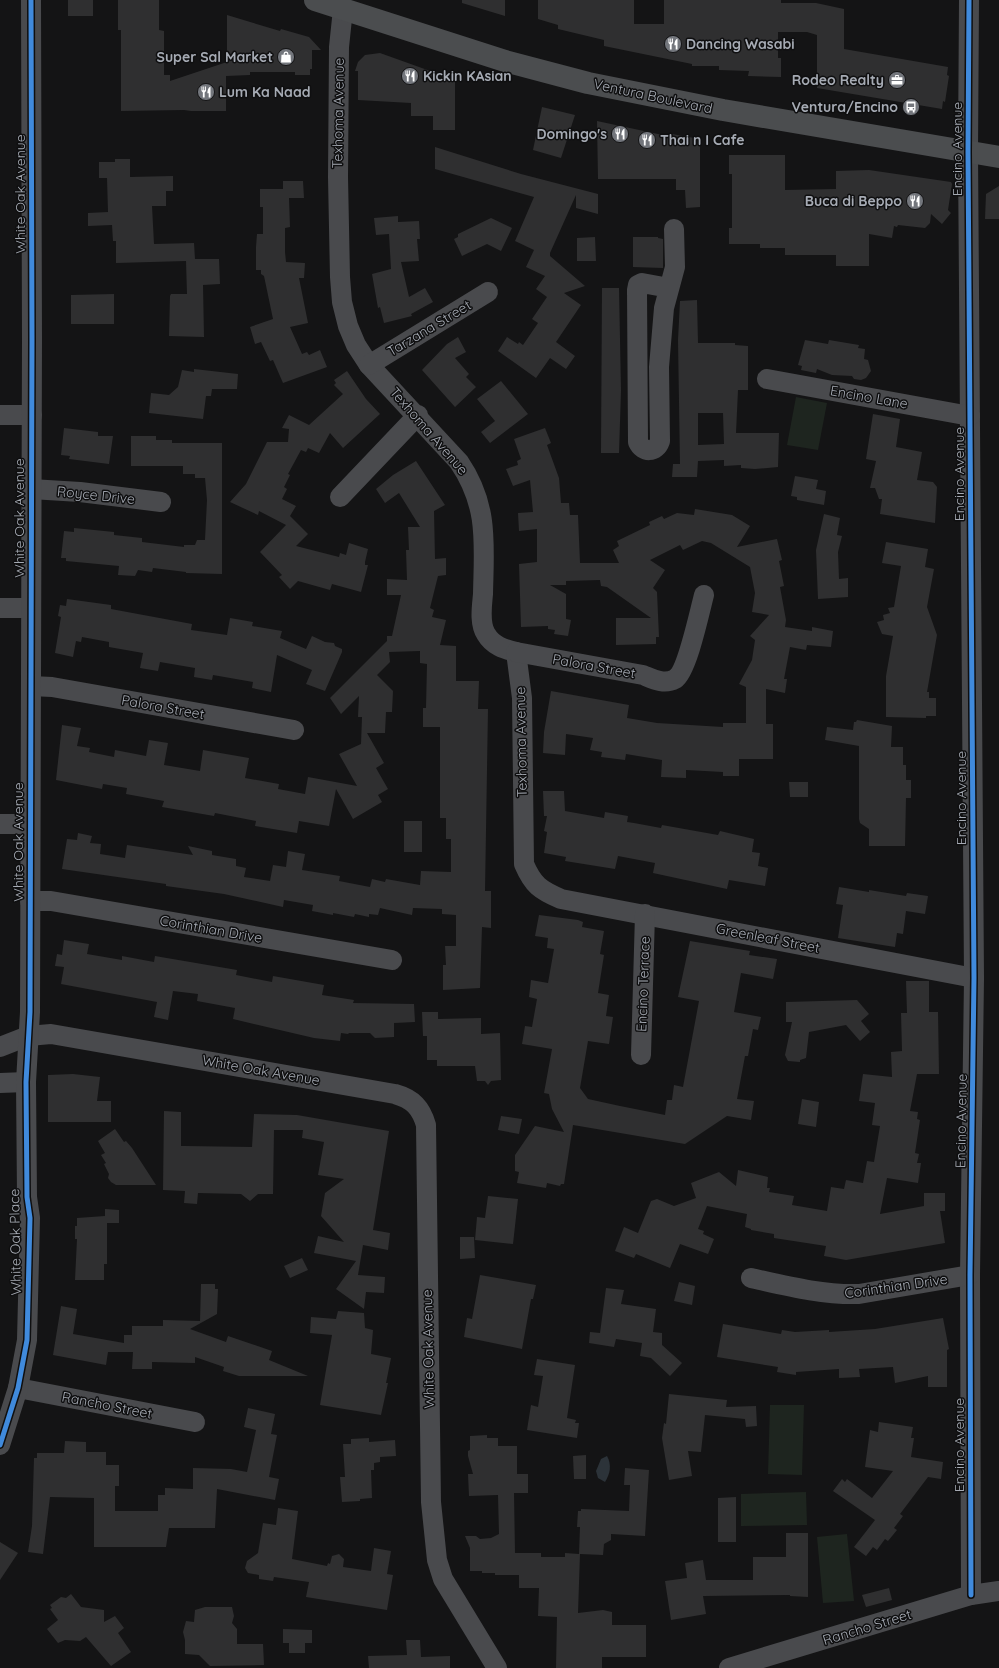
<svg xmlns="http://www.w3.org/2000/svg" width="999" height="1668" font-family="Quicksand,sans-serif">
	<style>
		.green { fill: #1e251f }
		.water { fill: #2c3339 }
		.building { fill: #2f2f30; fill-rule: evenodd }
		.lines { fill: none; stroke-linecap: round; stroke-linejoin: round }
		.minor { stroke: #494a4d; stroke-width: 20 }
		.major { stroke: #4b4d4f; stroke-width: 22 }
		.cycleway-casing { stroke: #0f0f10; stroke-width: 8 }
		.cycleway { stroke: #408adc; stroke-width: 5 }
		.labels { text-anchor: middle; stroke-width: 3; stroke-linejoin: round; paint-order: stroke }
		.poi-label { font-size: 14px; font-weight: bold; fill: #a6abb4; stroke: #0f0f10; text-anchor: end }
		.street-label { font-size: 14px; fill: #a6abb4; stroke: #0f0f10 }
	</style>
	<rect width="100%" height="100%" fill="#141415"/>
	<g class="green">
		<path d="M796 397 827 403 818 450 787 445Z"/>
		<path d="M770 1405H804L802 1475 768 1474Z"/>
		<path d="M806 1492 807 1525 741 1526V1494Z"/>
		<path d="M847 1534 854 1601 823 1603 817 1537Z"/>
	</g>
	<path class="water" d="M607 1456C612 1465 610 1474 605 1482L598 1478 596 1471 601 1459Z"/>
	<g class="building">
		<rect x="68" y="0" width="25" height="16"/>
		<path d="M118 0H159V30L164 31V75H170V81L227 62V15L280 31 281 29 309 37 321 50H312V69H310V75H295V72H250V75L226 76V111H191L184 110 121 111V30H118Z"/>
		<path d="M462 0H505V16L462 3Z"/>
		<path d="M538 0H634V24H664V0H781V3H816L844 9V49L948 67 947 75 949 76 945 102 943 101 942 109 817 88V35L807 32H778V58H781V77L748 76 749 71 719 70V66H692V64L604 46V40L558 29V25L538 19Z"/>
		<path d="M380 53 433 72 430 81H455V130H433V116H411V103L358 100V71H355L358 62 365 55Z"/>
		<path d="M542 107 575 115 561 158 533 150Z"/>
		<path d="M597 121 672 137V134L700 139V207L686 208 685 190H676V179H598Z"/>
		<path d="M435 147 521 174 598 194V214L576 208V195L550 253V256L585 286 564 293 581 305 556 342 575 356 566 369 550 358 536 378 498 351 507 337 518 344 519 342 523 345 538 323 532 319 547 297 536 289 545 276 526 267 534 250 515 241 534 197 435 169Z"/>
		<path d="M729 155H785V190L836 189V171L869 170 951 182 952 184 948 210 951 213 942 224 931 214 930 223 925 228 898 225 897 227 894 226 892 238 869 234V266H836V255H785V248H760V244H729V228H732V174H729Z"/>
		<path d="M115 159H130V177L173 176V191H166V206H152L154 244 194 243 195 259H219L220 284 203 285 204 337 169 336 170 296 171 294H187L186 261 116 263V241H113L112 225 88 226V213L108 212 107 178H99V162H115Z"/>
		<path d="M283 181H303L304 198H289L290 227 285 228V252L286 262 305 263 304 278H299L308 323 290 327 302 354 307 352 309 355 320 350 327 367 283 383 273 360 270 361 261 342 255 344 250 327 273 319 264 276 261 274V270H256V247L257 234H263V207H260V189H283Z"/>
		<path d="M999 186V219H985L986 194Z"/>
		<path d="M398 216V222L419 221 420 239H417L419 261 401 262 409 297 425 288 433 302 411 314 412 316 384 323 380 307 378 308 372 274 391 269 389 234 376 235 374 218Z"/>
		<path d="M491 218 512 228 501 251 487 244 462 256 454 239 458 237V234Z"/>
		<path d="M595 237 596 261H577V238Z"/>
		<path d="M633 237H658V238L663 239V268L633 267Z"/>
		<path d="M602 288H619L621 391 619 453H601Z"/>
		<path d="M114 294V324H71V295Z"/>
		<path d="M697 300 698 343H735V345L748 346V390H738L736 433H779L778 467 755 469 741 468V465L724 466V460L698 461 697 477H672L673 464H680L678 340 680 301ZM698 413H723L724 444 698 445Z"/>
		<path d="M458 337 466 352 455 358 469 374 466 377 476 387 455 407 422 370 447 344Z"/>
		<path d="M805 340 828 344 829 340 859 345 858 348 865 349 864 359 868 360 871 371 866 378 861 380 854 379 852 376 832 375 817 369 816 373 801 370 802 366 798 365Z"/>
		<path d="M194 369 238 374 237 389H212L211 396H206L203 419 149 413 151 393 169 395 178 387 182 370 194 372Z"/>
		<path d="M347 371 366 399 380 414 343 448 330 433 319 453 308 448 306 452 301 450 288 474 290 475 284 487 287 489 282 499 296 506 290 516 308 534 296 546 339 557 340 553 346 555 349 543 368 549 365 562V565H368L361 592 332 584 330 590 298 581 290 589 279 577 282 575 260 552 286 525 259 511 258 515 230 502 246 484 267 442H288L289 429 282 428 289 415 309 425 343 394 334 385 336 383 334 380Z"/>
		<path d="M501 381 528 414 490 443 481 432 495 421 477 399Z"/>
		<path d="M873 414 900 419 896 447 922 452 917 480 933 482 937 487 935 523 880 514 882 499H879L875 488H870L876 461 866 459Z"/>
		<path d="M64 428 98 432V436H113L109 464 69 459 70 456 61 455Z"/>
		<path d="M545 428 551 443 547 445 559 478 561 503H569L570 515H578L580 563H619L613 550 619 546 617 541 650 525 649 522 662 516 664 519 677 513 694 515 695 509 732 515 750 526 737 547 777 539 782 560 779 561 784 586 780 587 786 620 785 627 812 631V627L833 631 831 647 807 645 806 650 790 647 784 679H787L785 693 766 689V724H773V759H739V776H723V772L686 770V778L661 777 662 760 626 754 625 760 601 757 602 752 590 750 593 738 566 734 565 755 543 753 544 732 551 691 629 705 627 718 657 723 723 727V723H746V687L739 684 752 660 755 640 750 636 769 615 752 612 755 593 750 567 711 543 702 541 683 550 680 545 650 560 665 570 653 588 657 592 659 637H656V644L616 645V618H651L607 587 601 586 600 580 566 581V585H550L566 594V619L571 620 568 636 554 634 555 630 548 629V626L521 627 519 564 537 562V529L519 531 518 513 533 512 530 480 513 486 506 469 518 465 517 461 521 459 514 439Z"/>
		<path d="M131 436H156V440H172V443H222V574L186 573V572L153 568 152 572 138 570 135 576 118 575 119 566 66 561V558H61L64 531 74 532V528L114 532V535L142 538V542L184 547V545H195L197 540H205L207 500 205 478H195V474H183V466H131Z"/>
		<path d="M416 461 445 505 434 511 435 559 446 558V575L438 576 430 608 434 610 432 617 446 620 440 645 456 646V681H479L478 709H488L485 891H491V928L482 927 480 988 443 990V965H446L445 946H456V915L442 914V909L413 908 412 915 380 908 378 915 369 914V917L355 914 354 917 333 913V915L312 911 313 905 284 900 283 907 224 894 166 886V884L62 869 67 839 77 840 78 833 92 836 90 843 101 844 100 854 125 858 127 845 193 855 188 846 212 851V855L236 859V866L246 868 244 877 270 881 273 865 286 867 288 851 305 854 302 870 340 876 339 881 370 887 372 879 385 882 386 879 420 885 421 871 451 872V839H446V818H440V727H423V708H426L427 664 420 663V651L389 652 390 662 377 675 393 691 392 712H386L385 733H367L384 763 376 768 388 789 378 795 382 802 353 819 336 789 329 826 299 821 297 833 255 826 256 821 215 813 214 816 162 807 164 801 126 794 127 788 103 784 102 789 56 780 62 725 81 728 77 746 90 748 89 752 114 757 115 750 146 756 149 740 168 743 164 765 200 771 203 750 249 758 245 778 279 784 278 789 305 794 308 777 357 786 339 754 361 744 362 717H358L359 696 341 714 330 698 387 641V636H392L401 595H387V579L407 580 406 550H409L408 527H420L399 493 385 503 376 489 393 475Z"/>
		<path d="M795 476 818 480 816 489 826 491 824 505 797 500V497L791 496Z"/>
		<path d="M824 514 840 518 837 535 842 536 838 552 839 579 848 578V597L818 599 816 550Z"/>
		<path d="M886 542 928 549 925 567 934 569 927 607 937 635 927 692H929V698H936V716H926V718L886 717V676L893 636 882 634 877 622 884 620 883 615 890 613 888 608 894 607 901 566 882 563Z"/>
		<path d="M67 599 111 605V609L192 624 191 630 227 635 230 618 253 622 252 626 282 631 280 638 306 649 312 636 325 642 334 643 335 646 342 649V652L325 691 306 684 312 670 277 655 271 692 252 688 253 682 213 675 212 680 194 677 195 668 160 662 158 671 140 668 143 653 109 647V642L82 637 81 642 76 641 73 657 55 653 61 617 58 616 60 605 66 606Z"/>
		<path d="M857 720 892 726 891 747H903V765H906V780H911V798H906L905 846H869V829L860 823 859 819V746L825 740 827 727 853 730 854 722H856Z"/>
		<path d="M789 782H808V797H790Z"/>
		<path d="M543 791H564L565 811 604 818 605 812 628 816 627 822 634 823 661 828 662 825 718 835 720 831 754 839 752 852 760 853 758 866 768 868 765 886 729 880 727 889 653 873 655 863 618 856 615 869 565 861 566 857 544 853 547 832 544 831 547 816H544Z"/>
		<rect x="404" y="821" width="18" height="31"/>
		<path d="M839 887 869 892V890L906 896 907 893 928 896 925 914 906 911 903 934 897 933 895 947 838 938 843 905 836 904Z"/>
		<path d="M539 915 578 920 583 922 582 927 604 931 600 954 604 955 598 993 609 995 606 1016 613 1017 609 1044 588 1041 580 1088 588 1099 620 1106 665 1115 667 1100H672L674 1085 683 1087 699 1001 678 997 690 941 750 951 749 955 777 959 773 979 741 973 734 1012 761 1017 758 1030 753 1029 748 1056H745L737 1099 754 1101 751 1120 727 1116 685 1144 573 1125 564 1184H561L560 1186 547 1183 546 1188 517 1183 519 1172 515 1171V1155L535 1126 564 1132 552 1109 549 1094 544 1093 552 1049 522 1044 525 1026 532 1027 537 999 529 997 531 980 548 983 554 949 547 948 548 938 535 936Z"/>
		<path d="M64 940 89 944 87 954 122 960V956L154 962 155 956 237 970 236 975 272 982 273 976 324 985 322 995 354 1000 353 1003 414 1004 415 1022 394 1023V1037L375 1038 370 1033H349L348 1034 341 1033 340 1041 314 1038 233 1019 235 1008 197 1001 198 994 173 991 168 1020 154 1017 157 1002 61 984 64 967 55 966 57 954 62 955Z"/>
		<path d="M906 981H929V1012H938L939 1074H917L910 1111 918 1112 917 1119 920 1120 915 1153 919 1154 917 1163H921L918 1183 887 1178 880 1214 924 1206V1193H945V1211H940L945 1243 846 1260 824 1256 826 1246 774 1238V1234L751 1230V1229L745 1227 747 1214 707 1206 698 1229 704 1231 703 1234 714 1239 708 1254 680 1244 670 1268 636 1254 634 1258 615 1251 624 1227 638 1233 651 1201 657 1199 674 1206 696 1198 691 1183 719 1172 736 1186 738 1170 768 1177 767 1188H770L769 1192 794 1196 792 1205 827 1211 831 1187 844 1189 846 1180 863 1183 867 1161 874 1162 880 1126 872 1125 875 1103 859 1101 863 1074 892 1077 891 1052 902 1051 901 1013H907Z"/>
		<path d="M857 1000 869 1014 861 1021 870 1032 860 1041 846 1025 809 1032 806 1058 800 1060V1062L788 1061 785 1055 792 1022H786V1002Z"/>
		<path d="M422 1012H438V1019L481 1018V1034L500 1033 501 1080 491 1081 488 1085 485 1081H477L475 1066H437V1060H427V1036H423Z"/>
		<path d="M73 1074 100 1077 97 1101H111V1122H48V1075Z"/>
		<path d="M802 1099 819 1102 816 1127 798 1124Z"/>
		<path d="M164 1111 181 1112V1146H184L252 1147 254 1114 297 1115 389 1131 373 1230 390 1233 388 1250 363 1245 358 1275 385 1277 384 1293 366 1292 364 1309 336 1289 356 1261 314 1253 318 1236 344 1242 321 1216 325 1193 344 1179 318 1175 324 1142 302 1138 303 1130H274L273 1194H258L250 1201 241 1194 198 1193 197 1204 184 1203 185 1191 163 1190Z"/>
		<path d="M501 1116 522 1119 519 1134 498 1130Z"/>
		<path d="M115 1129 124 1142 126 1141 132 1148 156 1185H116L111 1182 108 1178 109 1174 104 1164 106 1163 101 1155 105 1153 98 1141Z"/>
		<path d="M488 1196 518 1199 513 1244 475 1240 477 1217 485 1218Z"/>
		<path d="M105 1209 119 1210V1223H107V1264H104V1280H75L77 1239H75V1226H77V1218L105 1216Z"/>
		<path d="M460 1237H474L475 1258 460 1259Z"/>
		<path d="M302 1258 308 1270 290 1278 284 1266Z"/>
		<path d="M480 1275 536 1285 533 1299H531L522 1349 464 1337 467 1318 472 1319Z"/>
		<path d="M679 1282 695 1286 692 1305 674 1301Z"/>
		<path d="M201 1284H215V1289H218L217 1314 190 1329 226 1342 228 1336 272 1351 269 1360 308 1376H239L223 1371 224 1367 195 1357V1363L152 1362V1369H132L133 1352H108L106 1365 53 1355 61 1306 77 1309 73 1334 124 1343V1335H132V1326H163V1320L200 1321Z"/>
		<path d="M606 1288 624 1290 621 1304 656 1309 653 1332 662 1333V1345L682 1363 670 1376 651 1358 640 1356 642 1343 616 1339 614 1347 589 1343 590 1332 600 1333Z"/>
		<path d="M338 1311 364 1313 365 1328 373 1330 371 1354 391 1358 386 1383H388L381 1415 320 1405 332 1335 310 1333 311 1317 336 1319Z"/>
		<path d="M943 1318 949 1349 947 1350V1387H928V1376L895 1383 893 1367 859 1369 860 1377 839 1378V1369L796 1372V1375L777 1372 778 1367 717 1357 723 1324 781 1334 782 1330 795 1332 829 1330V1332L875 1329Z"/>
		<path d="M537 1359 575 1365 567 1418 576 1420 575 1423H579L577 1438 527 1430 531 1405 538 1407 543 1376 534 1375Z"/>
		<path d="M669 1394 727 1400 726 1407 756 1406 757 1426 746 1427 745 1419 705 1415 701 1452 688 1451 692 1476 669 1480 662 1438 664 1423 666 1424Z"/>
		<path d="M248 1408 275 1414 271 1434 277 1435 269 1477 279 1479 275 1500 217 1489 215 1528H169L166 1547H94V1498L50 1497 43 1554 28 1552 32 1526 34 1458H37V1453H64L65 1441 86 1442V1452H106V1465H119V1486H115V1511H158V1495H165V1488L193 1489V1468L231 1469 247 1472 256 1430 244 1427Z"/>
		<path d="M879 1422 913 1427 911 1438H914L911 1457 943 1462 941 1479 928 1477 900 1514 903 1516 894 1528 897 1530 888 1541 885 1539 877 1550 873 1547 866 1556 854 1547 875 1520 833 1491 842 1479 845 1482 847 1479 872 1498 893 1471 865 1467 870 1430 878 1432Z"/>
		<path d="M487 1435V1438H498V1446H517V1474H528V1493H514L515 1553H541V1557H565V1553L579 1554 580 1527H577L578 1511H581V1509L629 1511 630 1485H624L625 1468 649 1470 645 1536 611 1534V1540L604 1544 603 1555 580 1554 578 1613 603 1610 612 1612V1625H646V1657H602V1668H556L557 1617 538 1616 539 1588H519V1575H495V1573H482V1571H470V1548L465 1536H476L480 1539 491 1538 499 1534 498 1495 469 1496 468 1474H473L468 1456V1451L470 1450V1436Z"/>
		<path d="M369 1438V1442L395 1440 396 1456 380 1457V1462L374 1463V1470H371L372 1498 360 1499V1501L342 1502 340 1477H345L343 1444H351V1439Z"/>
		<path d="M586 1455V1479H574L573 1456Z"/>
		<path d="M736 1497V1542H718V1498Z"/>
		<path d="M278 1508 298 1511 292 1559 327 1566 328 1563 330 1564 332 1556 339 1554 344 1559 343 1567 371 1571 374 1548 391 1551 387 1574 393 1575 387 1610 306 1597 309 1582 274 1577 273 1581 259 1579V1575L248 1573 245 1568 247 1561 258 1553 263 1523 276 1525Z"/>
		<path d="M786 1533H808V1597L790 1596V1595L703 1596 706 1614 671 1620 665 1581 687 1578 685 1563 703 1560 706 1580H753V1557H786Z"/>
		<path d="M0 1542 18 1553 0 1580Z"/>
		<path d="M889 1588 892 1600 866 1607 862 1595Z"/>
		<path d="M71 1594 81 1607 104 1610V1622L115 1616 124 1628 118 1633 131 1652 111 1666 86 1637 80 1641 65 1640 58 1643 47 1629 58 1620 50 1609 52 1608 50 1605 61 1597 66 1598Z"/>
		<path d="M205 1607H232L234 1616 232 1623 237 1629V1644H263L264 1665 210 1666 199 1655 185 1654V1640L183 1632 186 1621 194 1622 195 1610Z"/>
		<path d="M283 1629 312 1630V1643H305V1653H289V1643H283Z"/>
		<path d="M406 1640H420L421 1657 450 1656V1668H369L368 1656 407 1655Z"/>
	</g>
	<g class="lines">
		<g class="minor">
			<path d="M969 0 968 152 974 978 970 1275 971 1595"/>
			<path d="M343 9 339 47 338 177 340 277 342 302 348 326 356 345 369 365 459 462C489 506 484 544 483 594 482 606 479 623 486 634 493 646 504 649 516 652L522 698 524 864C533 885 540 890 561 899L974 978"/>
			<path d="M669 288 642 283 638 285 637 290 638 442C643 453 656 453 660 441L659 367 664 308 675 267 674 229"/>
			<path d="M369 365 488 292"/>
			<path d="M767 379 970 416"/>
			<path d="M0 415H32"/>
			<path d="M31 489 80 492 161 502"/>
			<path d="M340 497 418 415"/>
			<path d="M0 608H31"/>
			<path d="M516 652 643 675C653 679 664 685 675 679 687 672 700 610 704 595"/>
			<path d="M31 686 52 687 294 730"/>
			<path d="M0 824H30"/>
			<path d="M30 901H51L392 960"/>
			<path d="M0 1047 28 1036 51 1034 395 1094C413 1099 421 1108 426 1125L431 1502 437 1560 443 1579 497 1668"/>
			<path d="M641 1055 645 914"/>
			<path d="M0 1083 26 1082"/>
			<path d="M751 1278C787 1286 822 1295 859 1294L970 1275"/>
			<path d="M18 1388 195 1422"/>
			<path d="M0 1445 18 1388 27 1340 30 1218 27 1197 26 1082 30 1012 32 340 31 0"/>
			<path d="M729 1668 971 1595 999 1591"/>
		</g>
		<path class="major" d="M315 0 505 61 588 83 723 110 999 157"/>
		<g class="cycleway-casing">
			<g id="cycleway">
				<path d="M969 0 968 152 974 978 970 1275 971 1595"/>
				<path d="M0 1445 18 1388 27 1340 30 1218 27 1197 26 1082 30 1012 32 340 31 0"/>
			</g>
		</g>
		<use href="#cycleway" class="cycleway"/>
	</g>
	<defs>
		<g id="restaurant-disc" transform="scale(0.9)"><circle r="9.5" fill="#73767c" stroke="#0f0f10"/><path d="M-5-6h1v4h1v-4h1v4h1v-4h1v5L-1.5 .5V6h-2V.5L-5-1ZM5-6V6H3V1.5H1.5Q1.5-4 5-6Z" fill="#fff"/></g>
		<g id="shop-disc" transform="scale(0.9)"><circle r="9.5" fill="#73767c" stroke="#0f0f10"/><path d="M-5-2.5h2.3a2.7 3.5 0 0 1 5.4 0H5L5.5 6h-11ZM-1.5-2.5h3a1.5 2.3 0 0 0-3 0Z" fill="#fff"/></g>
		<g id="office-disc" transform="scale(0.9)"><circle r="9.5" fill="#73767c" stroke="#0f0f10"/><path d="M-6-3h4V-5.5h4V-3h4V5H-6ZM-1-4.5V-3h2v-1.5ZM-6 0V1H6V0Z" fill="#fff"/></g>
		<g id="bus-disc" transform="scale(0.9)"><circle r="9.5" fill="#73767c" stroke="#0f0f10"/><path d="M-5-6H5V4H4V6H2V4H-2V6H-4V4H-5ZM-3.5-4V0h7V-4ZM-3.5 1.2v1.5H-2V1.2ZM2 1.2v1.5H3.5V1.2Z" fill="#fff"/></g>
	</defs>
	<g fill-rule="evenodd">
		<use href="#restaurant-disc" x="673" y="44"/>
		<use href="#shop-disc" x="286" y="57"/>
		<use href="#restaurant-disc" x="410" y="76"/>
		<use href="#office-disc" x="897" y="80"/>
		<use href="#restaurant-disc" x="206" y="92"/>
		<use href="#bus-disc" x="911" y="107"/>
		<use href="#restaurant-disc" x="620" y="134"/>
		<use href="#restaurant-disc" x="647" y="140"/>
		<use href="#restaurant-disc" x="915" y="201"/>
	</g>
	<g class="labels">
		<g class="poi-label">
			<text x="686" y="49" text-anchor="start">Dancing Wasabi</text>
			<text x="273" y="62">Super Sal Market</text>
			<text x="423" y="81" text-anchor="start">Kickin KAsian</text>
			<text x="884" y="85">Rodeo Realty</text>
			<text x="219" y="97" text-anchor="start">Lum Ka Naad</text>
			<text x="898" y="112">Ventura/Encino</text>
			<text x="607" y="139">Domingo's</text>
			<text x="660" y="145" text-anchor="start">Thai n I Cafe</text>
			<text x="902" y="206">Buca di Beppo</text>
		</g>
		<g class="street-label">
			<text transform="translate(653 96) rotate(12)" y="5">Ventura Boulevard</text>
			<text transform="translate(338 113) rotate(-89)" y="5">Texhoma Avenue</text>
			<text transform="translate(957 149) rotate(-90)" y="5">Encino Avenue</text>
			<text transform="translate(20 194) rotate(-90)" y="5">White Oak Avenue</text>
			<text transform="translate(429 328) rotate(-31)" y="5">Tarzana Street</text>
			<text transform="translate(869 397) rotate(10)" y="5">Encino Lane</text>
			<text transform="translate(429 431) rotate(49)" y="5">Texhoma Avenue</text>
			<text transform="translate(959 474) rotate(-90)" y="5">Encino Avenue</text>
			<text transform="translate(96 495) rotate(6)" y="5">Royce Drive</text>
			<text transform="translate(19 518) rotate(-90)" y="5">White Oak Avenue</text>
			<text transform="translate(594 666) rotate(10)" y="5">Palora Street</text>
			<text transform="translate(163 707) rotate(10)" y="5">Palora Street</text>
			<text transform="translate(521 742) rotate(-91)" y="5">Texhoma Avenue</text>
			<text transform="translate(961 798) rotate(-90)" y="5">Encino Avenue</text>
			<text transform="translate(18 842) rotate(-90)" y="5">White Oak Avenue</text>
			<text transform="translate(211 929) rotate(10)" y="5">Corinthian Drive</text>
			<text transform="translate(768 938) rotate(11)" y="5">Greenleaf Street</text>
			<text transform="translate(643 984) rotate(-88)" y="5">Encino Terrace</text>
			<text transform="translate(261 1070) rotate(10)" y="5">White Oak Avenue</text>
			<text transform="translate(961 1121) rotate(-89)" y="5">Encino Avenue</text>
			<text transform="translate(15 1242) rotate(-91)" y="5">White Oak Place</text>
			<text transform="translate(896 1286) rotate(-8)" y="5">Corinthian Drive</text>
			<text transform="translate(428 1349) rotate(-91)" y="5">White Oak Avenue</text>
			<text transform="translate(107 1405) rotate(11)" y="5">Rancho Street</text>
			<text transform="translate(959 1445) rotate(-90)" y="5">Encino Avenue</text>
			<text transform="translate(867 1627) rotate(-17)" y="5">Rancho Street</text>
		</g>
	</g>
</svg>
